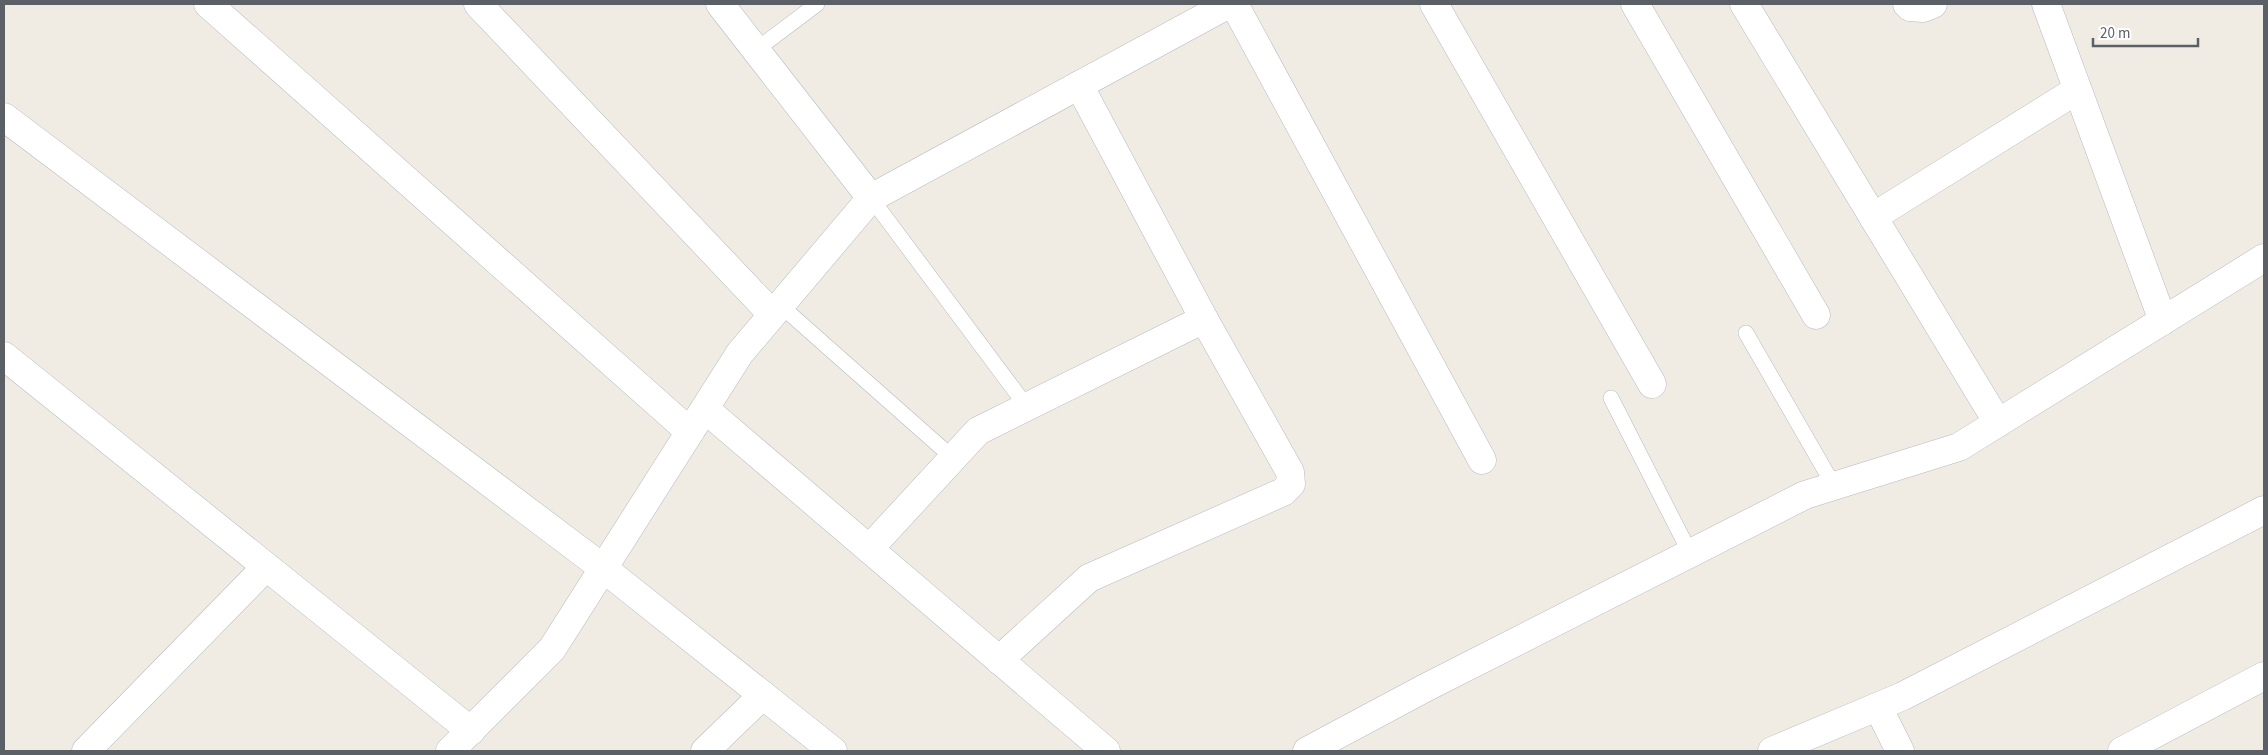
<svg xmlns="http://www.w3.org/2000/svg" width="2268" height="755" font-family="'Source Sans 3',sans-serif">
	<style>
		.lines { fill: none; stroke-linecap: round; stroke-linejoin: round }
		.lane-casing { stroke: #b6babf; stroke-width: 16 }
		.street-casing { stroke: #b6babf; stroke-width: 29 }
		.lane { stroke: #fff; stroke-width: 15 }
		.street { stroke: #fff; stroke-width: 28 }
	</style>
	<rect width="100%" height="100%" fill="#f0ece3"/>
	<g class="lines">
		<g class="lane-casing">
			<g id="lane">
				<path d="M756 50 817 4"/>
				<path d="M871 198 1027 407"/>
				<path d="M780 305 953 458"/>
				<path d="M1746 333 1834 486"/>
				<path d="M1611 398 1690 553"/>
			</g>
		</g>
		<g class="street-casing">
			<g id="street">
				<path d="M208 4 690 432"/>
				<path d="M478 4 772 314"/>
				<path d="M720 4 871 198"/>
				<path d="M1234 4 1482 460"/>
				<path d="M1434 4 1652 384"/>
				<path d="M1635 4 1816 315"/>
				<path d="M1744 4 1998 423"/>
				<path d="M1907 4 1910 7 1923 8 1933 4"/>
				<path d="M2046 4 2163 321"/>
				<path d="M4 117 603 568 833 751"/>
				<path d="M1873 217 2077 90"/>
				<path d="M4 356 471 731"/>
				<path d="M705 409 1106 751"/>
				<path d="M869 549 978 431 1204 319"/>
				<path d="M999 660 1089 578 1283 492 1291 484 1290 472 1204 319 1079 85"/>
				<path d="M1878 707 1900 751"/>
				<path d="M86 751 266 567"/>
				<path d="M450 751 552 649 740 353 871 198 1229 4"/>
				<path d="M705 751 763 695"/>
				<path d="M1307 751 1425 688 1805 495 1959 447 2264 258"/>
				<path d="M1772 751 1903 696 2264 510"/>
				<path d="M2122 751 2264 676"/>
			</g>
		</g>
		<use href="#lane" class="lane"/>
		<use href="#street" class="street"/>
	</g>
	<rect width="2268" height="755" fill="none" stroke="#5b6066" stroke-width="10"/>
	<path d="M2093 38v8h105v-8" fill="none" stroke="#5b6066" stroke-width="2.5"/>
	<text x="2100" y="38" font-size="15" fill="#5b6066" stroke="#ffffff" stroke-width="4" paint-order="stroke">20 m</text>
</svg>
